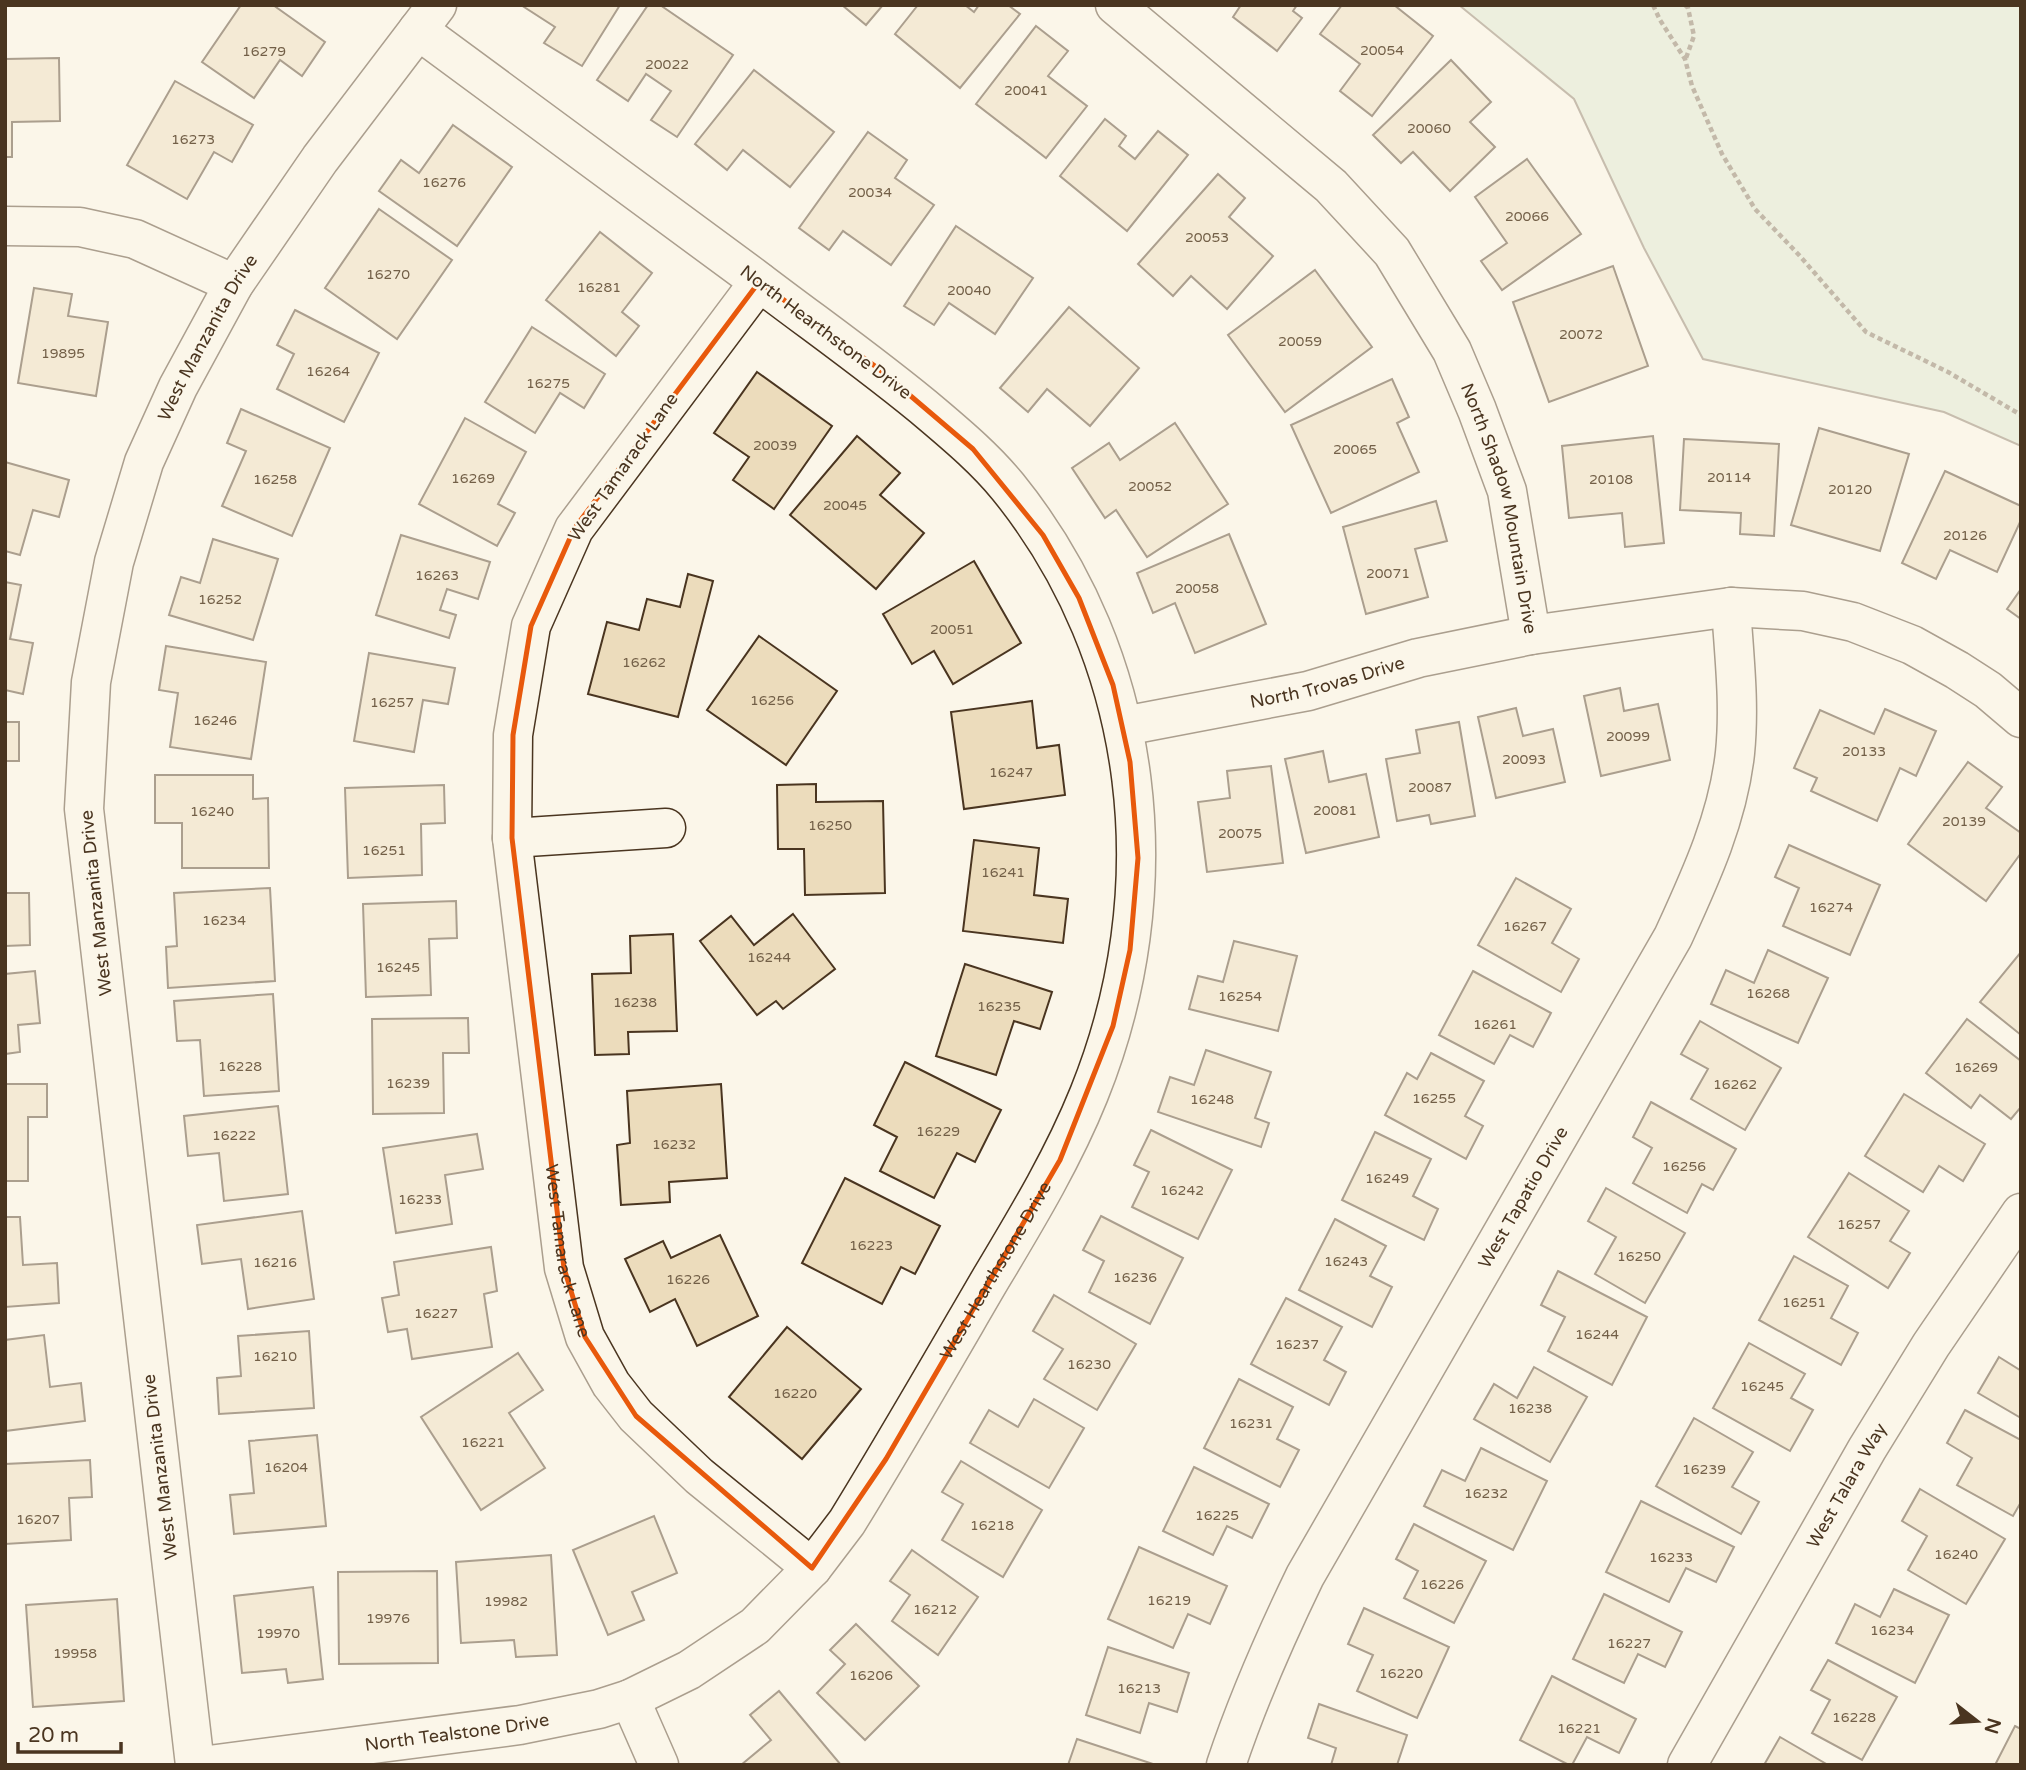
<svg xmlns="http://www.w3.org/2000/svg" width="2026" height="1770" font-family="'Varela Round',sans-serif">
	<style>
		.green { fill: #dce7d0; stroke: #887966; stroke-width: 2 }
		.building { fill: #ecdcbc; stroke: #4a3520; stroke-width: 2 }
		.lines { fill: none; stroke-linecap: round; stroke-linejoin: round }
		.minor-casing { stroke: #4a3520; stroke-width: 41 }
		.path { stroke: #7f6f5c; stroke-width: 4.5; stroke-dasharray: 5 3.5; stroke-linecap: butt }
		.minor { stroke: #fbf6e9; stroke-width: 38 }
		.marked { fill: none; stroke: #e8590c; stroke-width: 5; stroke-linejoin: round }
		.labels { text-anchor: middle; stroke-width: 5; stroke-linejoin: round; paint-order: stroke }
		.number-label { font-size: 14px; fill: #725f47 }
		.street-label { font-size: 18px; fill: #4a3520; stroke: #fbf6e9 }
	</style>
	<rect width="100%" height="100%" fill="#fbf6e9"/>
	<path class="green" d="M1459 5H2021V446L1944 412 1703 359 1644 248 1574 99Z"/>
	<g class="building">
		<path d="M241 5H273L325 42 302 76 280 60 254 98 202 62Z"/>
		<path d="M521 5H620L582 66 544 43 555 27Z"/>
		<path d="M648 5H660L733 55 677 137 651 120 671 91 646 74 628 101 597 80Z"/>
		<path d="M842 5H883L866 25Z"/>
		<path d="M918 5H965L974 12 979 5H1008L1020 14 960 88 895 34Z"/>
		<path d="M1241 5H1297L1293 11 1302 18 1277 51 1233 17Z"/>
		<path d="M1342 5H1394L1433 36 1372 116 1340 91 1360 64 1320 34Z"/>
		<path d="M1036 26 1068 51 1048 76 1087 106 1046 158 976 104Z"/>
		<path d="M59 58 60 121 12 122V157H5V59Z"/>
		<path d="M1451 60 1491 102 1470 122 1495 147 1450 191 1413 152 1401 163 1373 135Z"/>
		<path d="M754 70 834 132 790 187 743 150 727 170 695 144Z"/>
		<path d="M175 81 253 125 232 162 214 152 187 199 127 165Z"/>
		<path d="M1105 119 1126 136 1119 146 1135 159 1158 131 1188 155 1127 231 1060 176Z"/>
		<path d="M453 125 512 167 457 246 379 191 401 160 419 173Z"/>
		<path d="M868 132 907 160 895 178 934 205 891 265 843 231 829 250 799 228Z"/>
		<path d="M1527 159 1581 234 1502 290 1481 261 1507 243 1475 197Z"/>
		<path d="M1218 174 1245 198 1229 217 1273 256 1227 309 1191 276 1173 296 1138 264Z"/>
		<path d="M379 209 452 260 397 339 325 288Z"/>
		<path d="M956 226 1033 278 995 334 949 303 934 325 904 306Z"/>
		<path d="M600 232 652 273 622 312 639 326 616 356 546 300Z"/>
		<path d="M1613 266 1648 366 1549 402 1513 302Z"/>
		<path d="M1315 270 1372 347 1285 412 1228 335Z"/>
		<path d="M34 288 72 294 68 316 108 322 96 396 18 383Z"/>
		<path d="M1069 307 1139 368 1090 426 1047 389 1028 412 1000 388Z"/>
		<path d="M295 310 379 353 344 422 277 389 294 354 277 345Z"/>
		<path d="M532 327 605 374 584 408 560 393 535 433 485 402Z"/>
		<path d="M757 372 832 426 774 509 733 480 749 457 714 433Z"/>
		<path d="M1392 379 1409 417 1397 423 1419 472 1331 513 1291 425Z"/>
		<path d="M241 409 330 448 292 536 222 506 246 451 227 443Z"/>
		<path d="M465 418 526 452 498 504 515 513 497 546 419 504Z"/>
		<path d="M1175 423 1228 504 1147 557 1116 510 1105 518 1072 468 1109 443 1120 460Z"/>
		<path d="M1819 428 1909 454 1880 551 1791 525Z"/>
		<path d="M857 436 900 473 880 495 924 533 876 589 790 515Z"/>
		<path d="M1653 436 1664 543 1625 547 1622 513 1569 518 1562 446Z"/>
		<path d="M1684 439 1779 444 1774 536 1740 534 1741 513 1680 510Z"/>
		<path d="M5 462 69 480 59 517 33 510 20 555 5 551Z"/>
		<path d="M1945 471 2021 506V520L1997 572 1950 550 1936 579 1902 563Z"/>
		<path d="M1436 501 1447 541 1415 549 1428 597 1366 614 1343 527Z"/>
		<path d="M1229 534 1266 624 1195 653 1175 603 1153 613 1137 573Z"/>
		<path d="M401 535 490 562 478 599 447 589 440 610 456 615 449 638 376 615Z"/>
		<path d="M213 539 278 559 253 640 169 615 181 577 200 583Z"/>
		<path d="M974 561 1021 643 953 684 934 651 912 664 883 614Z"/>
		<path d="M688 574 713 581 678 717 588 694 607 622 639 630 647 599 680 607Z"/>
		<path d="M5 582 21 585 10 639 33 643 23 694 5 690Z"/>
		<path d="M2021 589V619L2007 609Z"/>
		<path d="M759 636 837 691 786 765 707 710Z"/>
		<path d="M166 646 266 662 251 759 170 747 178 693 159 690Z"/>
		<path d="M369 653 455 668 448 704 423 700 414 752 354 741Z"/>
		<path d="M1620 688 1624 711 1658 704 1670 760 1601 776 1584 696Z"/>
		<path d="M1032 701 1037 748 1059 745 1065 795 964 809 951 712Z"/>
		<path d="M1516 708 1523 736 1553 729 1565 782 1496 798 1478 717Z"/>
		<path d="M1885 709 1936 731 1916 776 1900 768 1877 821 1811 791 1817 778 1794 768 1820 710 1874 734Z"/>
		<rect x="5" y="722" width="14" height="39"/>
		<path d="M1459 722 1475 816 1431 824 1429 815 1397 821 1386 759 1420 753 1416 730Z"/>
		<path d="M1323 751 1329 782 1366 774 1379 837 1306 853 1285 759Z"/>
		<path d="M1968 762 2002 787 1986 808 2021 833V853L1986 901 1908 844Z"/>
		<path d="M1271 766 1283 863 1207 872 1198 802 1230 798 1227 771Z"/>
		<path d="M155 775H253V799L268 798 269 868H182V823H155Z"/>
		<path d="M816 784V802L883 801 885 893 805 895 804 849H778L777 785Z"/>
		<path d="M444 785 445 823 421 824 422 875 348 878 345 788Z"/>
		<path d="M974 840 1039 848 1034 895 1068 899 1063 943 963 931Z"/>
		<path d="M1789 845 1880 885 1850 955 1783 926 1799 888 1775 877Z"/>
		<path d="M1516 878 1571 909 1552 943 1579 959 1561 992 1478 945Z"/>
		<path d="M270 888 275 981 168 988 166 947 177 946 174 893Z"/>
		<path d="M5 893H29L30 945 5 946Z"/>
		<path d="M456 901 457 938 429 939 431 995 366 997 363 904Z"/>
		<path d="M793 914 835 969 783 1009 776 1001 757 1015 700 941 731 916 754 945Z"/>
		<path d="M673 934 677 1031 628 1032 629 1054 595 1055 592 974 631 973 630 936Z"/>
		<path d="M1234 941 1297 956 1278 1031 1189 1009 1198 976 1223 982Z"/>
		<path d="M1768 950 1828 978 1798 1043 1711 1004 1726 970 1754 983Z"/>
		<path d="M2021 952V1035L1980 1002Z"/>
		<path d="M965 964 1052 992 1040 1029 1014 1021 996 1075 936 1056Z"/>
		<path d="M35 971 40 1023 18 1025 20 1052 5 1054V974Z"/>
		<path d="M1473 971 1551 1013 1533 1047 1510 1035 1494 1064 1439 1035Z"/>
		<path d="M273 994 279 1091 204 1096 200 1040 177 1041 174 1001Z"/>
		<path d="M468 1018 469 1053H443L444 1113 373 1114 372 1019Z"/>
		<path d="M1967 1019 2021 1061V1107L2011 1119 1980 1095 1971 1108 1926 1073Z"/>
		<path d="M1700 1021 1781 1068 1745 1130 1691 1099 1708 1069 1681 1054Z"/>
		<path d="M1206 1050 1271 1072 1255 1118 1269 1123 1261 1147 1158 1112 1170 1077 1194 1085Z"/>
		<path d="M1431 1053 1484 1081 1465 1116 1483 1126 1466 1159 1385 1115 1407 1073 1417 1079Z"/>
		<path d="M905 1062 1001 1110 975 1162 957 1153 934 1198 880 1171 897 1137 874 1125Z"/>
		<path d="M5 1084H47V1117H28V1181H5Z"/>
		<path d="M721 1084 727 1178 669 1182 670 1202 621 1205 617 1145 630 1143 627 1091Z"/>
		<path d="M1904 1094 1985 1144 1963 1181 1939 1166 1923 1192 1865 1156Z"/>
		<path d="M1651 1102 1736 1149 1713 1190 1702 1184 1687 1213 1633 1183 1652 1148 1633 1137Z"/>
		<path d="M278 1106 288 1194 224 1201 219 1153 188 1156 184 1116Z"/>
		<path d="M1151 1130 1232 1170 1198 1239 1132 1207 1149 1172 1134 1165Z"/>
		<path d="M1375 1132 1431 1159 1413 1196 1438 1209 1424 1240 1342 1200Z"/>
		<path d="M477 1134 483 1169 445 1175 452 1224 396 1233 383 1148Z"/>
		<path d="M1849 1173 1909 1211 1890 1241 1910 1253 1888 1288 1808 1237Z"/>
		<path d="M845 1178 940 1226 915 1274 901 1267 882 1304 802 1263Z"/>
		<path d="M1606 1188 1685 1233 1645 1303 1595 1274 1616 1237 1588 1221Z"/>
		<path d="M302 1211 314 1299 248 1309 241 1259 202 1264 197 1225Z"/>
		<path d="M1101 1216 1183 1258 1150 1324 1089 1292 1104 1261 1083 1250Z"/>
		<path d="M5 1217H20L23 1265 57 1263 59 1303 5 1307Z"/>
		<path d="M1335 1219 1386 1246 1370 1276 1392 1287 1372 1327 1299 1290Z"/>
		<path d="M720 1235 758 1316 697 1346 675 1299 650 1312 625 1259 663 1241 671 1258Z"/>
		<path d="M491 1247 497 1291 484 1294 492 1347 412 1359 407 1329 388 1332 382 1298 399 1295 394 1262Z"/>
		<path d="M1794 1256 1848 1286 1831 1318 1858 1333 1841 1365 1759 1320Z"/>
		<path d="M1558 1271 1647 1317 1612 1385 1548 1351 1565 1317 1541 1305Z"/>
		<path d="M1054 1295 1136 1344 1097 1410 1044 1379 1063 1349 1033 1331Z"/>
		<path d="M1286 1298 1342 1327 1324 1360 1346 1372 1329 1405 1251 1364Z"/>
		<path d="M787 1327 861 1389 802 1459 729 1397Z"/>
		<path d="M309 1331 314 1408 219 1414 217 1378 241 1376 238 1336Z"/>
		<path d="M44 1335 50 1387 81 1383 85 1421 5 1431V1340Z"/>
		<path d="M1749 1343 1805 1374 1791 1398 1813 1410 1790 1451 1713 1408Z"/>
		<path d="M518 1353 543 1390 509 1413 545 1468 481 1510 421 1417Z"/>
		<path d="M1999 1357 2020 1370 2021 1368V1418L1978 1393Z"/>
		<path d="M1534 1367 1587 1397 1550 1462 1474 1419 1494 1384 1517 1398Z"/>
		<path d="M1239 1379 1293 1407 1277 1439 1299 1450 1280 1487 1204 1448Z"/>
		<path d="M1034 1399 1084 1428 1049 1488 970 1443 989 1410 1018 1427Z"/>
		<path d="M1965 1410 2021 1440V1502L2013 1516 1957 1485 1972 1458 1947 1443Z"/>
		<path d="M1694 1418 1753 1452 1732 1487 1759 1502 1741 1534 1656 1486Z"/>
		<path d="M317 1435 326 1526 234 1534 230 1495 254 1493 249 1441Z"/>
		<path d="M1481 1448 1547 1481 1513 1550 1424 1506 1442 1470 1465 1481Z"/>
		<path d="M90 1460 92 1497 69 1498 71 1540 5 1544V1464Z"/>
		<path d="M961 1461 1042 1510 1003 1577 942 1540 963 1504 942 1492Z"/>
		<path d="M1194 1467 1269 1504 1252 1538 1227 1526 1213 1555 1163 1531Z"/>
		<path d="M1920 1489 2005 1539 1966 1604 1908 1570 1927 1536 1902 1521Z"/>
		<path d="M1641 1501 1734 1547 1716 1582 1686 1568 1669 1602 1606 1572Z"/>
		<path d="M654 1516 677 1573 632 1592 644 1620 608 1635 573 1550Z"/>
		<path d="M1414 1524 1486 1561 1454 1623 1404 1598 1418 1571 1396 1559Z"/>
		<path d="M1139 1547 1227 1586 1210 1624 1188 1614 1173 1648 1108 1619Z"/>
		<path d="M912 1550 978 1597 938 1655 892 1621 910 1595 890 1581Z"/>
		<path d="M551 1555 557 1655 516 1657 514 1640 461 1643 456 1562Z"/>
		<path d="M437 1571 438 1663 339 1664 338 1572Z"/>
		<path d="M313 1587 323 1679 288 1683 286 1669 242 1673 234 1596Z"/>
		<path d="M1894 1589 1949 1615 1915 1683 1836 1643 1855 1604 1880 1617Z"/>
		<path d="M1604 1594 1682 1632 1665 1667 1638 1654 1624 1683 1573 1659Z"/>
		<path d="M117 1599 124 1701 33 1707 26 1605Z"/>
		<path d="M1364 1608 1449 1647 1417 1718 1357 1691 1373 1655 1348 1644Z"/>
		<path d="M856 1624 919 1686 865 1740 817 1693 845 1664 830 1650Z"/>
		<path d="M1108 1647 1189 1673 1177 1712 1149 1703 1140 1733 1086 1715Z"/>
		<path d="M1828 1660 1897 1697 1862 1760 1812 1733 1830 1700 1811 1690Z"/>
		<path d="M1552 1676 1636 1719 1619 1753 1587 1737 1572 1765H1569L1520 1740Z"/>
		<path d="M779 1691 841 1765H741L771 1740 750 1715Z"/>
		<path d="M1319 1704 1407 1735 1397 1765H1331L1336 1748 1308 1738Z"/>
		<path d="M2015 1726 2021 1729V1765H1995Z"/>
		<path d="M1780 1737 1828 1765H1764Z"/>
		<path d="M1077 1739 1153 1764V1765H1068Z"/>
	</g>
	<g class="lines">
		<g class="minor-casing">
			<g id="minor">
				<path id="s1" d="M1115 5 1331 186 1392 252 1452 351 1477 410 1507 491 1531 635 1731 607 1803 611 1853 622 1912 645 1957 670 1988 690 2021 718"/>
				<path d="M5 226 80 227 135 239 234 284"/>
				<path id="s2" d="M759 282 574 529 531 626 513 735 512 838 564 1268 585 1337 611 1384 636 1416 699 1476 812 1568"/>
				<path id="s3" d="M1124 726 1308 691 1418 658 1531 635"/>
				<path d="M512 838 666 828"/>
				<path d="M630 1699 659 1765"/>
				<path id="s4" d="M195 1765 84 809 91 682 114 562 144 462 178 387 234 284 320 159 437 5"/>
				<path id="s5" d="M209 1765 520 1725 599 1709 630 1699 689 1670 755 1626 812 1568 847 1522C895 1444 941 1364 987 1285 1024 1223 1062 1161 1089 1094 1171 891 1147 659 1008 487 986 460 959 437 933 415 875 366 813 323 753 277 642 194 530 112 418 30"/>
				<path id="s6" d="M1226 1765C1248 1699 1275 1638 1305 1576L1673 937C1700 878 1728 818 1735 753 1740 704 1734 655 1731 607"/>
				<path id="s7" d="M1687 1765 1867 1449 1931 1345 2021 1213"/>
			</g>
		</g>
		<g class="path">
			<path d="M1653 5 1660 20 1685 59 1692 86 1722 154 1755 209 1799 255 1866 332 1948 372 2021 415"/>
			<path d="M1685 5 1688 8 1694 36 1686 58"/>
		</g>
		<use href="#minor" class="minor"/>
	</g>
	<path d="M0 0H2026V1770H0ZM759 282 879 369 973 449 1043 535 1079 598 1113 685 1130 762 1138 858 1130 950 1113 1026 1060 1160 886 1459 812 1568 636 1416 585 1337 564 1268 512 838 513 735 531 626 574 529Z" fill="#fbf6e9" fill-opacity=".55" fill-rule="evenodd"/>
	<path class="marked" d="M759 282 879 369 973 449 1043 535 1079 598 1113 685 1130 762 1138 858 1130 950 1113 1026 1060 1160 886 1459 812 1568 636 1416 585 1337 564 1268 512 838 513 735 531 626 574 529Z"/>
	<g class="labels">
		<g class="number-label">
			<text x="1382" y="55">20054</text>
			<text x="264" y="56">16279</text>
			<text x="667" y="69">20022</text>
			<text x="1026" y="95">20041</text>
			<text x="1429" y="133">20060</text>
			<text x="193" y="144">16273</text>
			<text x="444" y="187">16276</text>
			<text x="870" y="197">20034</text>
			<text x="1527" y="221">20066</text>
			<text x="1207" y="242">20053</text>
			<text x="388" y="279">16270</text>
			<text x="599" y="292">16281</text>
			<text x="969" y="295">20040</text>
			<text x="1581" y="339">20072</text>
			<text x="1300" y="346">20059</text>
			<text x="63" y="358">19895</text>
			<text x="328" y="376">16264</text>
			<text x="548" y="388">16275</text>
			<text x="775" y="450">20039</text>
			<text x="1355" y="454">20065</text>
			<text x="1729" y="482">20114</text>
			<text x="473" y="483">16269</text>
			<text x="275" y="484">16258</text>
			<text x="1611" y="484">20108</text>
			<text x="1150" y="491">20052</text>
			<text x="1850" y="494">20120</text>
			<text x="845" y="510">20045</text>
			<text x="1965" y="540">20126</text>
			<text x="1388" y="578">20071</text>
			<text x="437" y="580">16263</text>
			<text x="1197" y="593">20058</text>
			<text x="220" y="604">16252</text>
			<text x="952" y="634">20051</text>
			<text x="644" y="667">16262</text>
			<text x="772" y="705">16256</text>
			<text x="392" y="707">16257</text>
			<text x="215" y="725">16246</text>
			<text x="1628" y="741">20099</text>
			<text x="1864" y="756">20133</text>
			<text x="1524" y="764">20093</text>
			<text x="1011" y="777">16247</text>
			<text x="1430" y="792">20087</text>
			<text x="1335" y="815">20081</text>
			<text x="212" y="816">16240</text>
			<text x="1964" y="826">20139</text>
			<text x="830" y="830">16250</text>
			<text x="1240" y="838">20075</text>
			<text x="384" y="855">16251</text>
			<text x="1003" y="877">16241</text>
			<text x="1831" y="912">16274</text>
			<text x="224" y="925">16234</text>
			<text x="1525" y="931">16267</text>
			<text x="769" y="962">16244</text>
			<text x="398" y="972">16245</text>
			<text x="1768" y="998">16268</text>
			<text x="1240" y="1001">16254</text>
			<text x="635" y="1007">16238</text>
			<text x="999" y="1011">16235</text>
			<text x="1495" y="1029">16261</text>
			<text x="240" y="1071">16228</text>
			<text x="1976" y="1072">16269</text>
			<text x="408" y="1088">16239</text>
			<text x="1735" y="1089">16262</text>
			<text x="1434" y="1103">16255</text>
			<text x="1212" y="1104">16248</text>
			<text x="938" y="1136">16229</text>
			<text x="234" y="1140">16222</text>
			<text x="674" y="1149">16232</text>
			<text x="1684" y="1171">16256</text>
			<text x="1387" y="1183">16249</text>
			<text x="1182" y="1195">16242</text>
			<text x="420" y="1204">16233</text>
			<text x="1859" y="1229">16257</text>
			<text x="871" y="1250">16223</text>
			<text x="1639" y="1261">16250</text>
			<text x="1346" y="1266">16243</text>
			<text x="275" y="1267">16216</text>
			<text x="1135" y="1282">16236</text>
			<text x="688" y="1284">16226</text>
			<text x="1804" y="1307">16251</text>
			<text x="436" y="1318">16227</text>
			<text x="1597" y="1339">16244</text>
			<text x="1297" y="1349">16237</text>
			<text x="275" y="1361">16210</text>
			<text x="1089" y="1369">16230</text>
			<text x="1762" y="1391">16245</text>
			<text x="795" y="1398">16220</text>
			<text x="1530" y="1413">16238</text>
			<text x="1251" y="1428">16231</text>
			<text x="483" y="1447">16221</text>
			<text x="286" y="1472">16204</text>
			<text x="1704" y="1474">16239</text>
			<text x="1486" y="1498">16232</text>
			<text x="1217" y="1520">16225</text>
			<text x="38" y="1524">16207</text>
			<text x="992" y="1530">16218</text>
			<text x="1956" y="1559">16240</text>
			<text x="1671" y="1562">16233</text>
			<text x="1442" y="1589">16226</text>
			<text x="1169" y="1605">16219</text>
			<text x="506" y="1606">19982</text>
			<text x="935" y="1614">16212</text>
			<text x="388" y="1623">19976</text>
			<text x="1892" y="1635">16234</text>
			<text x="278" y="1638">19970</text>
			<text x="1629" y="1648">16227</text>
			<text x="75" y="1658">19958</text>
			<text x="1401" y="1678">16220</text>
			<text x="871" y="1680">16206</text>
			<text x="1139" y="1693">16213</text>
			<text x="1854" y="1722">16228</text>
			<text x="1579" y="1733">16221</text>
		</g>
		<g class="street-label">
			<text transform="translate(826 332) rotate(37)" y="6">North Hearthstone Drive</text>
			<text dy="6" stroke="none"><textPath href="#s4" startOffset="1456">West Manzanita Drive</textPath></text>
			<text transform="translate(623 467) rotate(-55)" y="6">West Tamarack Lane</text>
			<text dy="6" stroke="none"><textPath href="#s1" startOffset="653">North Shadow Mountain Drive</textPath></text>
			<text dy="6" stroke="none"><textPath href="#s3" startOffset="208">North Trovas Drive</textPath></text>
			<text transform="translate(96 903) rotate(-96)" y="6">West Manzanita Drive</text>
			<text dy="6" stroke="none"><textPath href="#s6" startOffset="642">West Tapatio Drive</textPath></text>
			<text dy="6" stroke="none"><textPath href="#s2" startOffset="1045">West Tamarack Lane</textPath></text>
			<text dy="6" stroke="none"><textPath href="#s5" startOffset="1003">West Hearthstone Drive</textPath></text>
			<text transform="translate(160 1467) rotate(-97)" y="6">West Manzanita Drive</text>
			<text dy="6" stroke="none"><textPath href="#s7" startOffset="322">West Talara Way</textPath></text>
			<text dy="6" stroke="none"><textPath href="#s5" startOffset="250">North Tealstone Drive</textPath></text>
		</g>
	</g>
	<rect width="2026" height="1770" fill="none" stroke="#4a3520" stroke-width="14"/>
	<g transform="translate(1977 1721) rotate(107)" stroke="#fbf6e9" stroke-width="5" paint-order="stroke">
	<path d="M0-5L12 26L0 18L-12 26Z" fill="#4a3520"/>
	<text y="-10" font-size="19" font-weight="bold" text-anchor="middle" fill="#4a3520">N</text>
	</g>
	<path d="M18 1742v10h103v-10" fill="none" stroke="#4a3520" stroke-width="3.5"/>
	<text x="28" y="1742" font-size="21" fill="#4a3520" stroke="#fbf6e9" stroke-width="5" paint-order="stroke">20 m</text>
</svg>
